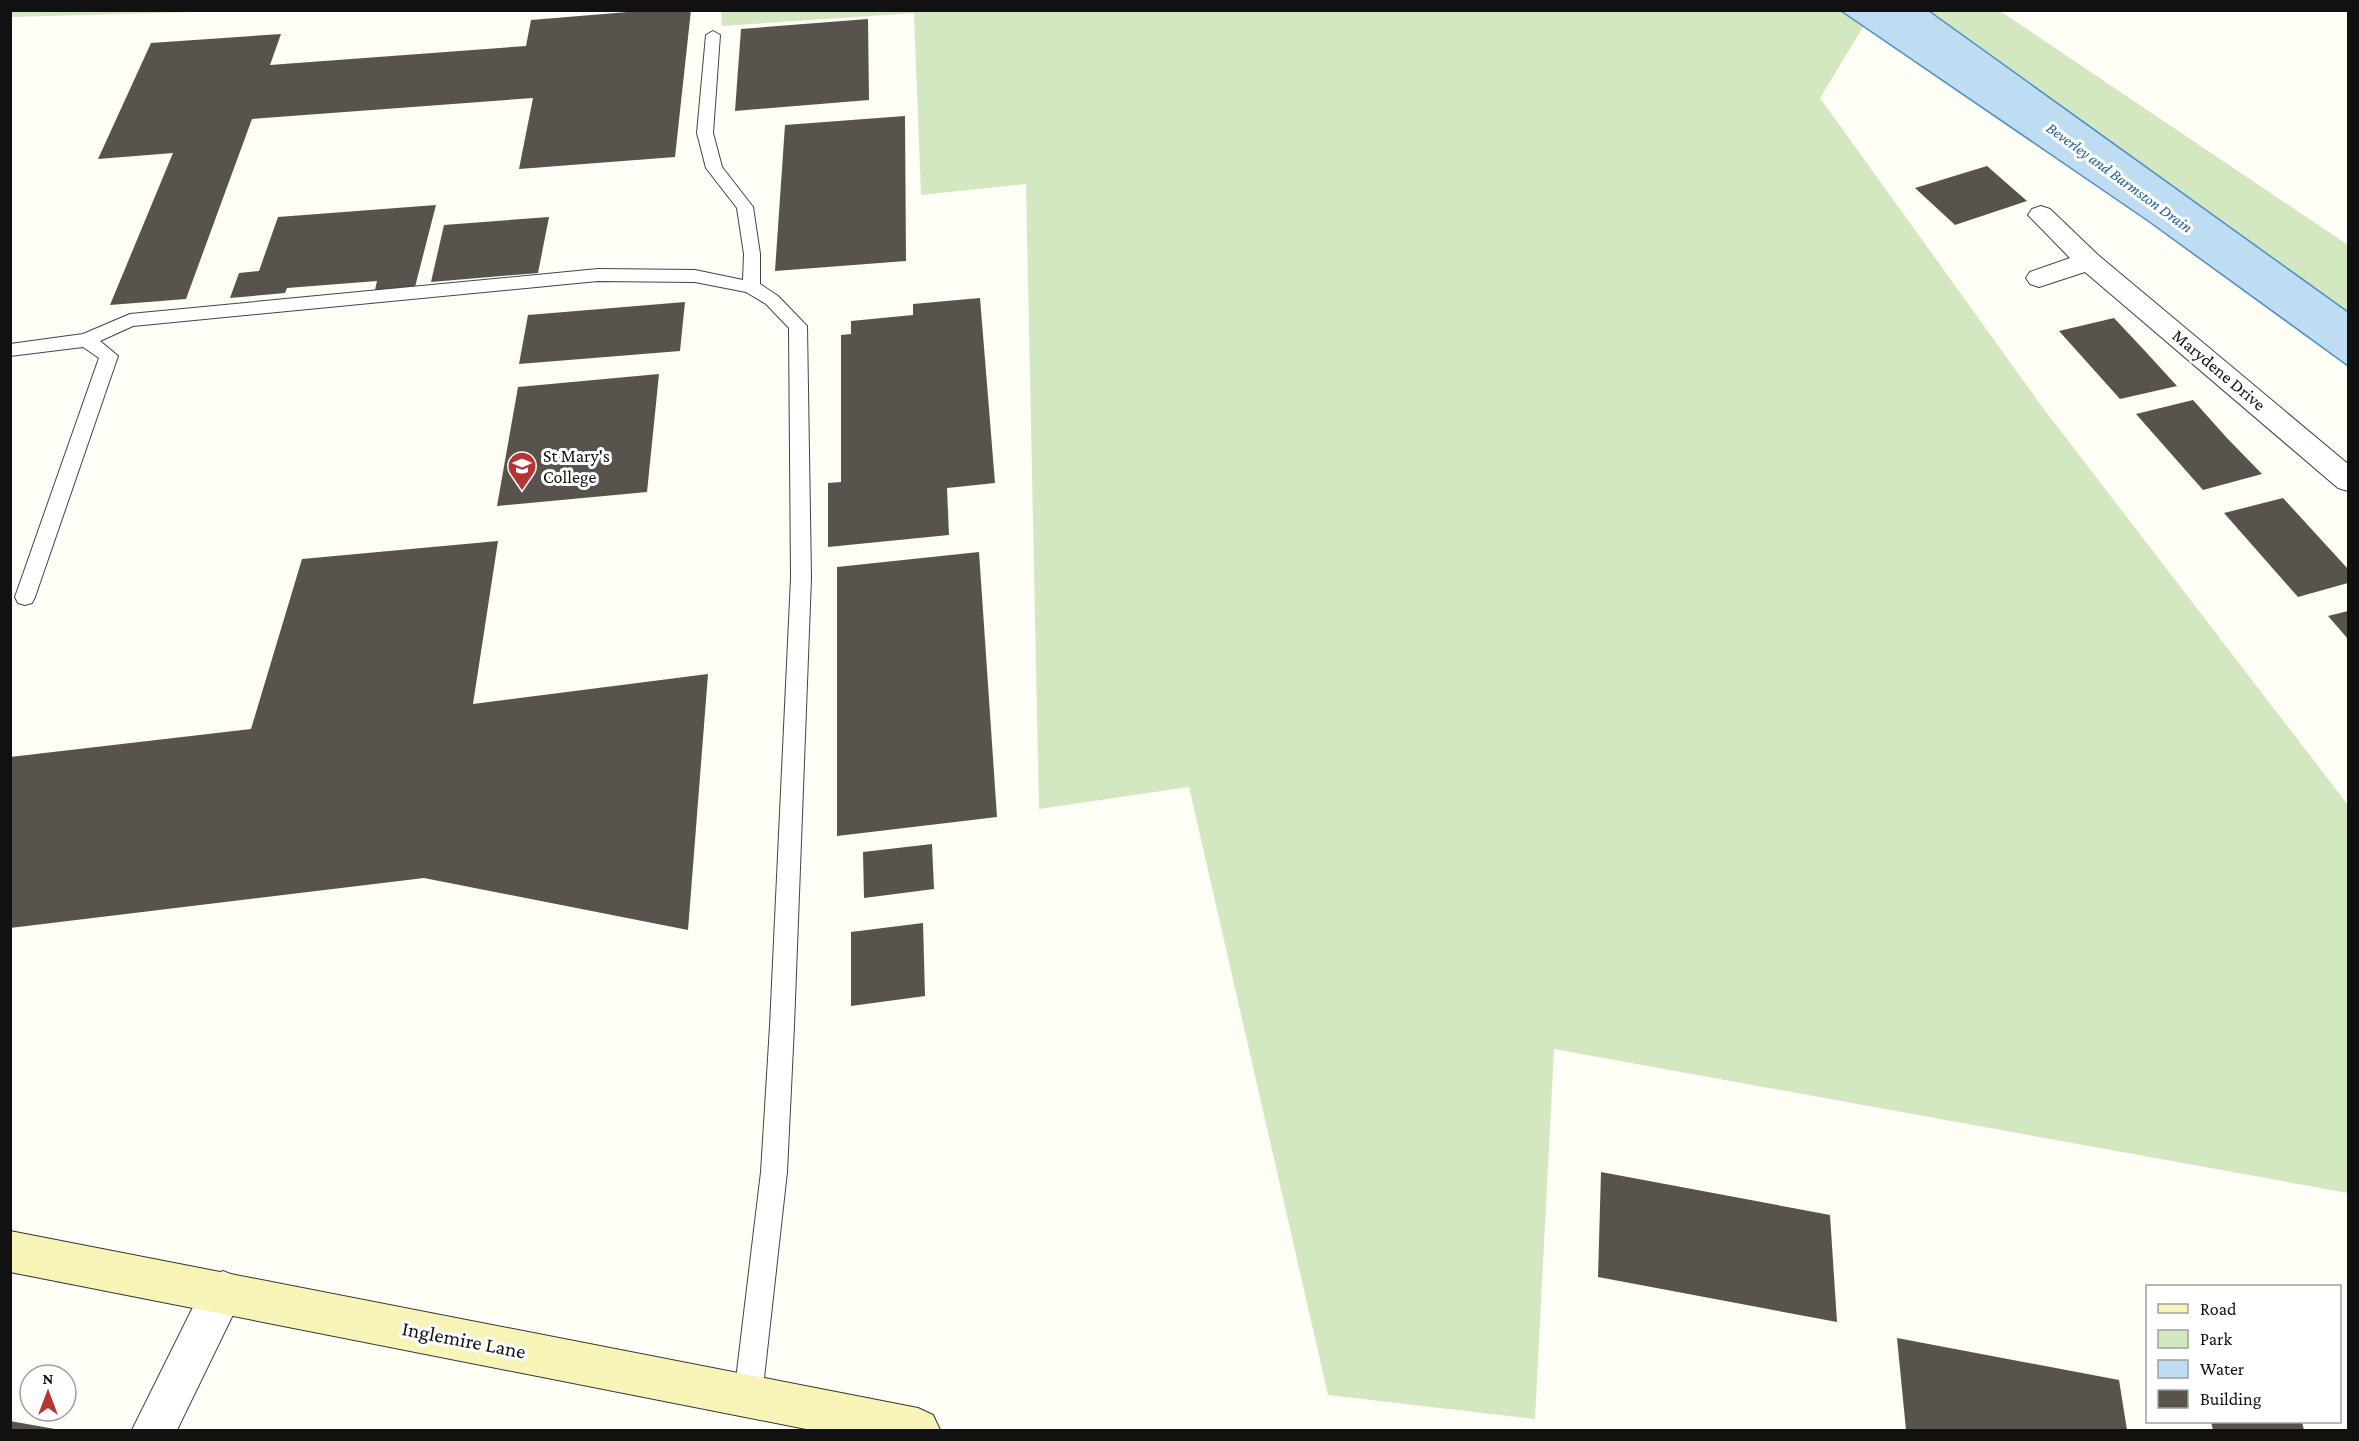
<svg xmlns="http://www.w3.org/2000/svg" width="2359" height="1441" font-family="'Crimson Pro',serif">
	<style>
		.green { fill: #d3e7c1 }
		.water { fill: #bedcf2; stroke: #4c8ec2; stroke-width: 1.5 }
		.building { fill: #59534e }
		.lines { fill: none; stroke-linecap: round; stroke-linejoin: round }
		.lane-casing { stroke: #444; stroke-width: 2 }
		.street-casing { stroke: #444; stroke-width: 2 }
		.secondary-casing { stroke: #333; stroke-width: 2 }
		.lane { fill: #fff; fill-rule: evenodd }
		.street { fill: #fff; fill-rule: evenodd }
		.secondary { fill: #f8f4b7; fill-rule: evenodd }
		.labels { text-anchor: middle; stroke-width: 6; stroke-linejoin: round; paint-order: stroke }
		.far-water-label { font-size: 16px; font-style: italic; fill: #236199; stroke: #fff }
		.street-label { font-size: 18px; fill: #111; stroke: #fff }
		.poi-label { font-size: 18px; fill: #111; stroke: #fff; text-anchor: start }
		.near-street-label { font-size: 21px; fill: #111; stroke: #fff }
	</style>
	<rect width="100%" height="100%" fill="#fefdf6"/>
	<g class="green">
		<path d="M11 10H232V11L11 17Z"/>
		<path d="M721 11H1841L1863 27 1820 98 2043 408 2348 805V1193L1554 1049 1535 1419 1328 1395 1189 787 1039 809 1026 184 921 195 914 13 722 26Z"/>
		<path d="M1929 11H2000L2348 245V312Z"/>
	</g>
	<path class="water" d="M1841 11H1929L2348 312V366L2148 221Z"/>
	<g class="building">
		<path d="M652 10H691L675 157 519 169 533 98 252 119 186 299 110 305 173 153 98 159 151 43 281 34 270 65 526 46 531 20Z"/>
		<path d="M868 19 869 100 735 111 741 29Z"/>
		<path d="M905 116 906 261 775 271 785 125Z"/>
		<path d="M1987 166 2027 201 1955 225 1915 188Z"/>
		<path d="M436 205 415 287 375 290 377 281 287 288 285 293 230 298 239 273 259 271 278 217Z"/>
		<path d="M549 217 538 273 431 282 444 225Z"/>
		<path d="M980 298 995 483 947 488 949 535 828 547V483L841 482V335L851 334V321L913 315V304Z"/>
		<path d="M685 302 680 351 519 364 528 315Z"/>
		<path d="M2114 318 2145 351 2177 386 2120 399 2059 331Z"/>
		<path d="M659 374 647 492 497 506 518 387Z"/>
		<path d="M2193 400 2226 437 2262 474 2203 490 2136 414Z"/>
		<path d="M2283 498 2348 569V583L2298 597 2224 513Z"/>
		<path d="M498 541 473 704 708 674 688 930 424 878 10 928V757L251 729 302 559Z"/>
		<path d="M979 552 997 817 837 836V567Z"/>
		<path d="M2348 611V639L2328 616Z"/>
		<path d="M932 844 934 889 864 898 863 852Z"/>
		<path d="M923 923 925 996 851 1006V932Z"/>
		<path d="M1601 1172 1830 1215 1837 1322 1598 1277Z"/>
		<path d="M1897 1338 2119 1380 2127 1430H1906Z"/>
		<path d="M10 1421 55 1429V1430H10Z"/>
		<path d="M2211 1422H2302L2304 1430H2213Z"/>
	</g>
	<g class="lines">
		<g class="lane-casing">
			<path id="lane" d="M713 31 720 35 713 133 722 167 753 207 760 254V284L778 296 807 326 811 578 794 1026 787 1172 762 1396 758 1406 748 1410 738 1406 734 1396 761 1172 770 1026 791 578 789 328 766 304 746 292 695 282 598 281 133 326 100 341 118 356 35 597 32 603 25 605 18 603 15 597 99 358 83 347 10 356V344L83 334 130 314 598 269 695 270 743 280 744 254 737 208 706 168 697 133 706 35Z"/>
		</g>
		<g class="street-casing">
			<g id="street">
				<path d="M2041 206 2050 209 2098 255 2348 464V491L2338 488 2085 272 2039 287 2030 284 2026 278 2030 272 2070 258 2028 215 2032 209Z"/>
				<path d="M223 1271 238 1277 244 1292 177 1430H132L208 1277Z"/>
			</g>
		</g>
		<g class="secondary-casing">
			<path id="secondary" d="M10 1231 918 1408 933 1415 940 1430H811L10 1272Z"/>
		</g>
		<use href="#lane" class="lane"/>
		<use href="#street" class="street"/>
		<use href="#secondary" class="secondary"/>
	</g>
	<defs>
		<g id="school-pin" transform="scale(1.5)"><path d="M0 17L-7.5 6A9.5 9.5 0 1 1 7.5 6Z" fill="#b63434" stroke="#fff"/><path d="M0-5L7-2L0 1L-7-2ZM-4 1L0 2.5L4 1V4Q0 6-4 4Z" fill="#fff"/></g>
	</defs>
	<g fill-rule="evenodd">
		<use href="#school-pin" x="522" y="466"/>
	</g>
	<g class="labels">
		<g class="far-water-label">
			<text transform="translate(2120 177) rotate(36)" y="6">Beverley and Barmston Drain</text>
		</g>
		<g class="street-label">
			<text transform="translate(2219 370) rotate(40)" y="6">Marydene Drive</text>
		</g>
		<g class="poi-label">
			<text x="543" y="462">St Mary's<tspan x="543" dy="21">College</tspan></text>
		</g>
		<g class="near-street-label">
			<text transform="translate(464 1340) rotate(11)" y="7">Inglemire Lane</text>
		</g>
	</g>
	<rect width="2359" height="1441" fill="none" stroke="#111111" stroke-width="24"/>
	<rect x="2146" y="1285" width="195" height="138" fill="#ffffff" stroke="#a0a0a0" stroke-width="1.5"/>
	<rect x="2158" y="1304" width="30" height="9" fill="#f8f4b7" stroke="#a0a0a0" stroke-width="1.5"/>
	<text x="2200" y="1315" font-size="18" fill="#111111">Road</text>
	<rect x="2158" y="1330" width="30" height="18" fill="#d3e7c1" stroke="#a0a0a0" stroke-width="1.5"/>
	<text x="2200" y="1345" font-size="18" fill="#111111">Park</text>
	<rect x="2158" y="1360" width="30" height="18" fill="#bedcf2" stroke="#a0a0a0" stroke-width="1.5"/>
	<text x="2200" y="1375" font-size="18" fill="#111111">Water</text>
	<rect x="2158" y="1390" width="30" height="18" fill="#59534e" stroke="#a0a0a0" stroke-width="1.5"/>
	<text x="2200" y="1405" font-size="18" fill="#111111">Building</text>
	<g transform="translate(48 1393)"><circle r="28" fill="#ffffff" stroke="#a0a0a0" stroke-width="1.5"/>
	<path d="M0-4.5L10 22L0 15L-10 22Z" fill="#b63434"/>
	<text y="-9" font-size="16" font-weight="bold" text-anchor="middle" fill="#111111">N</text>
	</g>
</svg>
